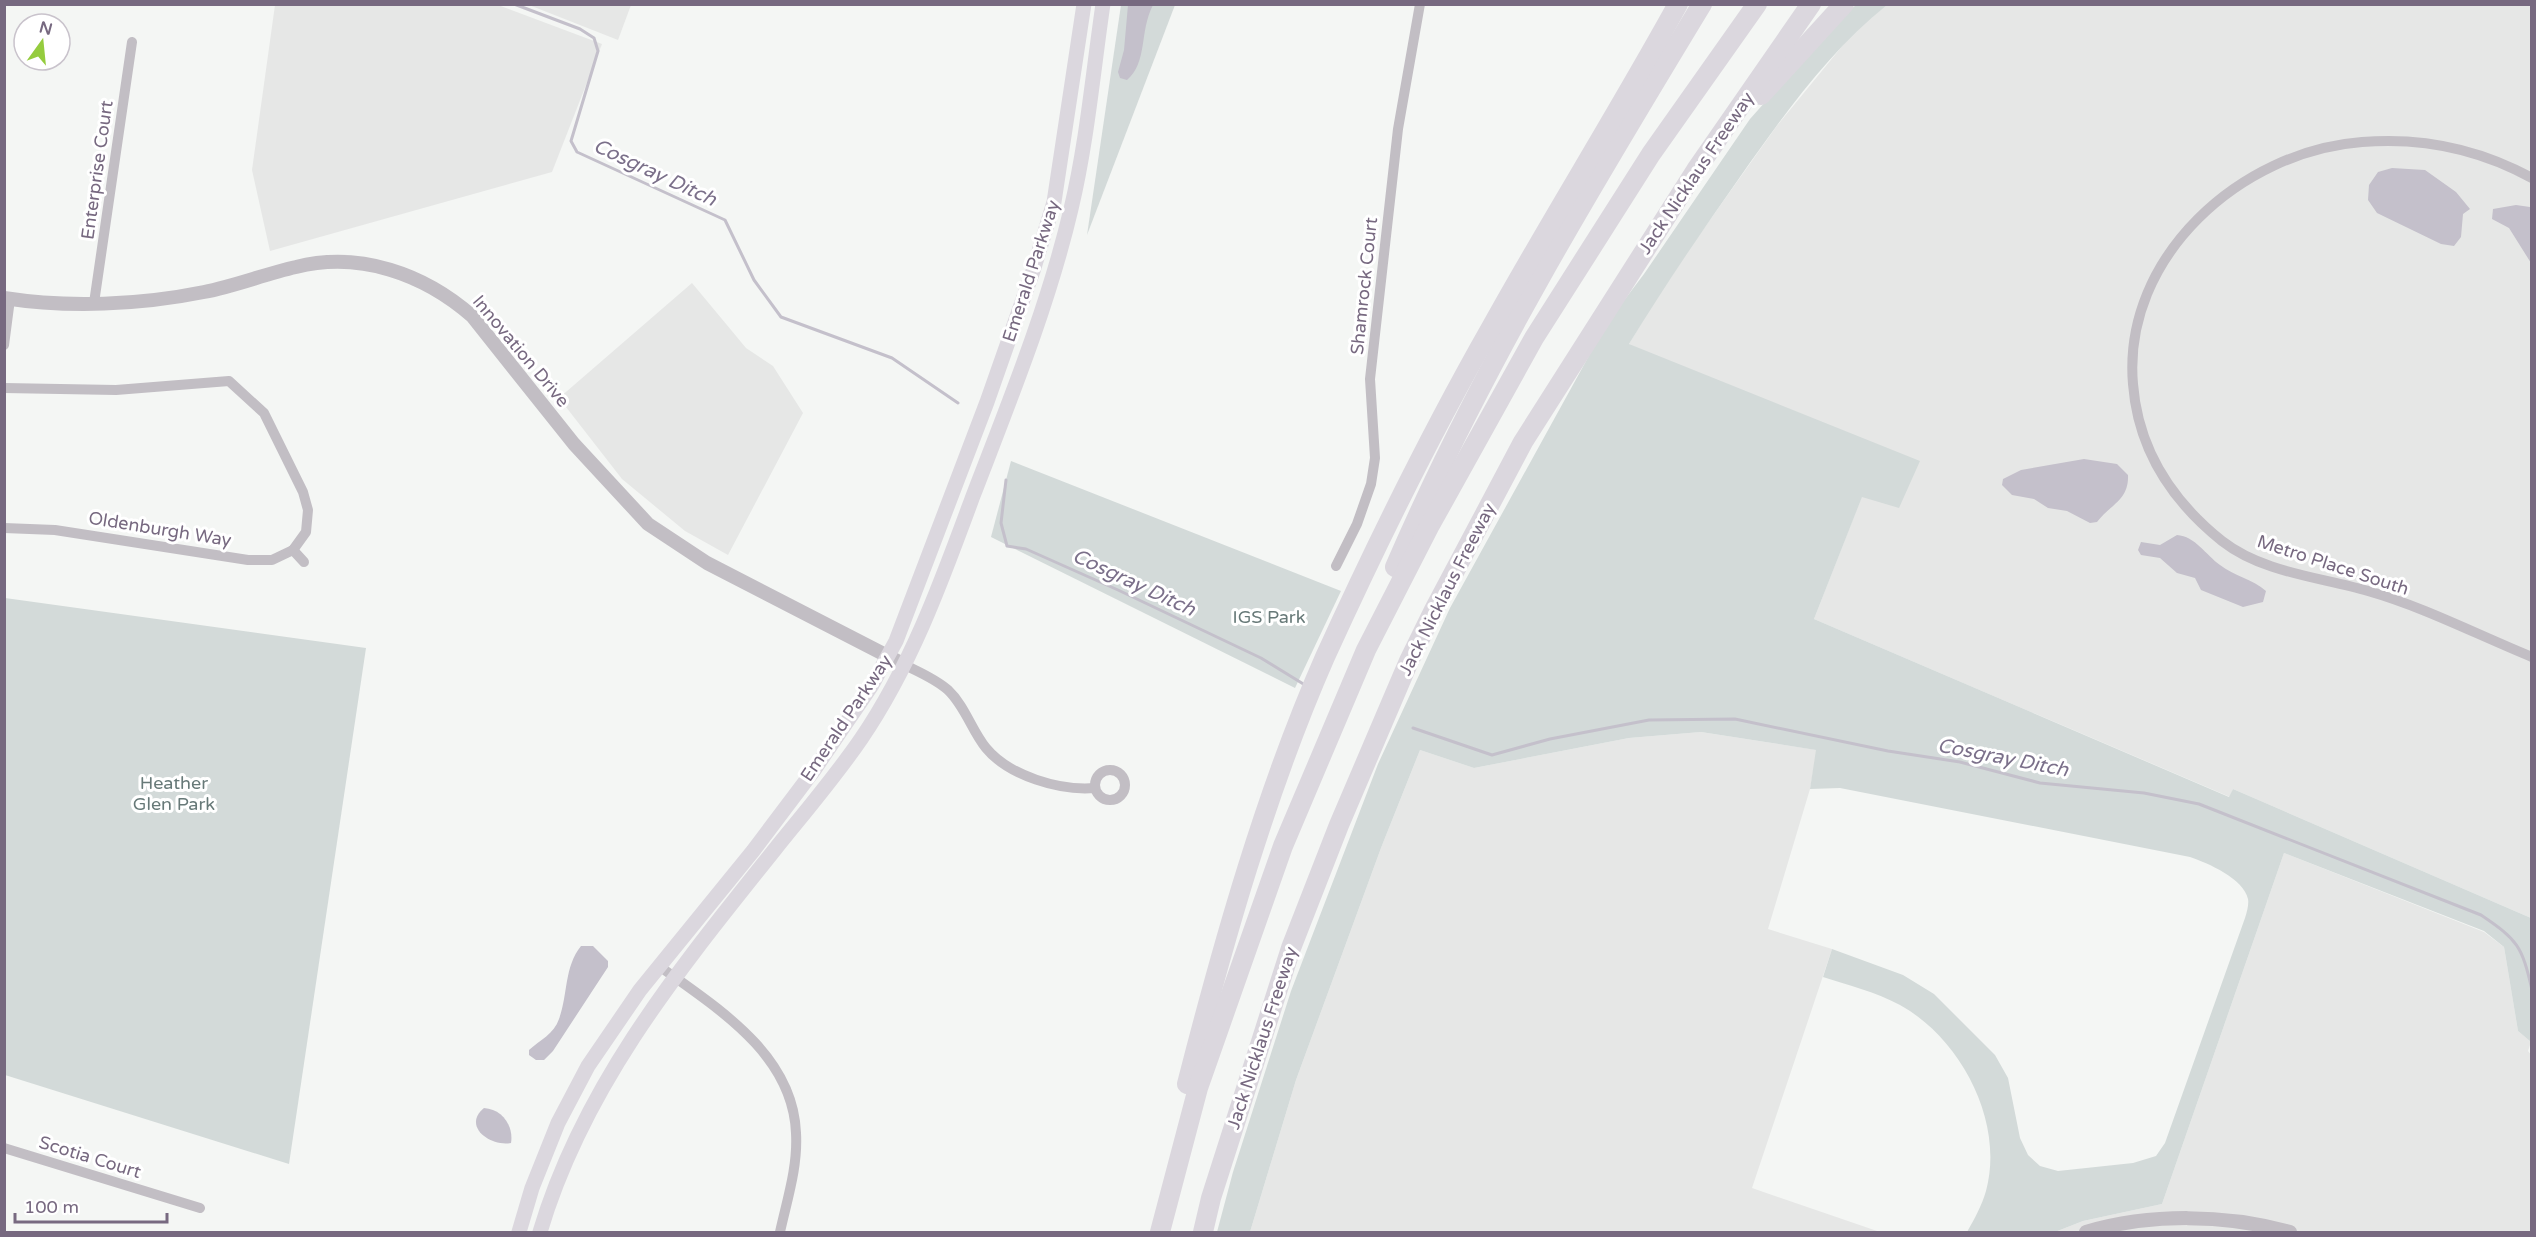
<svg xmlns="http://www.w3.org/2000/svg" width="2536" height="1237" font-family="'Varela Round',sans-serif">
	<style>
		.built { fill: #e6e7e6 }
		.green { fill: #d3dad9 }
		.water { fill: #c4c0cb }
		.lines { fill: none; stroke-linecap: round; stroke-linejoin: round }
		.stream { stroke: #c4c0cb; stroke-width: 3 }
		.minor { stroke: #c2bec4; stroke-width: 10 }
		.tertiary { stroke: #c2bec4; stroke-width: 14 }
		.secondary { stroke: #dbd7de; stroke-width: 15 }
		.motorway { stroke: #dbd7de; stroke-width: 20 }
		.labels { text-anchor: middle; stroke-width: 6; stroke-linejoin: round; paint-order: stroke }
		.street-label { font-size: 18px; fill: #776980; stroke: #fff }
		.park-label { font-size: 18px; fill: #677978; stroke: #fff }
		.water-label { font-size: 20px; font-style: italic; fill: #7b708a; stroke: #fff }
	</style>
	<rect width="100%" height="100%" fill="#f4f6f4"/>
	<g class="built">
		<path d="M275 5H498L602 44 552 172 270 251 252 170Z"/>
		<path d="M529 5H631L618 40Z"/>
		<path d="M1887 5H2531V918L2233 789 2230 797 1814 619 1862 496 1629 344 1668 279 1776 127 1857 28Z"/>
		<path d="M692 283 746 348 773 366 803 413 728 555 685 531 622 479 559 398Z"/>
		<path d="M1701 732 1817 750 1810 789 1768 929 1832 949 1752 1188 1880 1232H1250L1296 1080 1381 848 1420 750 1474 768 1629 738Z"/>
		<path d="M2284 853 2484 932 2504 947 2518 1031 2531 1042 2528 1051 2532 1056 2531 1232H2055L2083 1221 2162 1204Z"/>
	</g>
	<g class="green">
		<path d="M1121 5H1175L1087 235Z"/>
		<path d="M1856 5H1887C1829 51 1783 116 1740 177 1701 232 1664 287 1629 344L1920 461 1899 508 1862 497 1814 619 2229 797 2233 789 2531 918V1042L2518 1031 2504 947 2484 931 2284 853 2162 1204 2083 1221 2055 1232H1967C1974 1220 1982 1205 1986 1191 2005 1121 1960 1038 1900 1005 1876 992 1848 985 1823 977L1832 949 1903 975 1934 994 1995 1055 2008 1078 2020 1138 2028 1155 2040 1166 2058 1171 2133 1163 2156 1156 2165 1143 2245 918C2247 912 2249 904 2248 899 2244 879 2208 863 2190 857L1840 788 1810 789 1816 750 1701 732 1629 738 1474 768 1420 750 1381 848 1296 1080 1250 1232H1217L1233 1172 1291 991 1378 764 1450 608 1607 323 1644 274 1750 119 1839 19Z"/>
		<path d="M1011 461 1341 591 1295 688 991 537Z"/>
		<path d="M5 598 366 648 289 1164 5 1075Z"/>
	</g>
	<g class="water">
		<path d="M1128 5H1153C1139 32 1148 62 1127 80L1120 78 1118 72 1124 50Z"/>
		<path d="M2392 168 2425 170 2456 192 2470 209 2463 214 2461 237 2454 246 2441 244 2377 213 2368 200 2369 185 2378 172Z"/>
		<path d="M2516 205 2530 207 2531 211V263L2509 228 2492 219 2493 209Z"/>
		<path d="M2084 459 2117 464 2128 475C2129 500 2111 504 2097 522L2090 523 2067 511 2048 508 2034 499 2012 495 2002 485 2003 479 2021 470Z"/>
		<path d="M2177 535C2195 536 2206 555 2220 565 2234 576 2253 579 2266 591L2263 602 2243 607 2201 590 2195 578 2177 573 2160 558 2141 555 2138 550 2141 542 2160 545Z"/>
		<path d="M581 946H593L608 961V967L553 1051 544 1060H536L529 1055V1050C540 1040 554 1034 559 1019 568 995 564 967 581 946Z"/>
		<path d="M484 1108C502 1109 514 1126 511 1143 490 1147 462 1126 484 1108Z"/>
	</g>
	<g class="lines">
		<g class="stream">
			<path d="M514 4 580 29 594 38 598 51 571 141 577 152 725 220 754 280 781 317 892 358 958 403"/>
			<path d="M1006 480 1001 523 1007 546 1026 549 1118 590 1261 658 1305 685"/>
			<path d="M1413 728 1492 755 1550 739 1649 720 1735 719 1888 751 1960 762 2040 783 2144 793 2199 804 2481 915C2518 940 2522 946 2532 990"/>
		</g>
		<g class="minor">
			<path d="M2532 178C2479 149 2422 137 2362 142 2241 151 2122 257 2133 384 2138 449 2172 501 2222 541 2263 573 2320 577 2368 591 2424 607 2478 635 2532 657"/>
			<path d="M94 303 132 42"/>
			<path d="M4 345 10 299"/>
			<path d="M4 388 116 390 229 381 264 413 303 492 308 510 306 532 293 550"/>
			<path d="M4 528 55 530 248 560H272L293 550"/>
			<path d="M293 550 304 562"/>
			<path d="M1336 566 1357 524 1371 484 1375 458 1370 379 1398 129 1420 4"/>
			<path d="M905 665C919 672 936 679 948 690 965 706 972 731 986 748 1009 776 1060 791 1095 788"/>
			<circle cx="1110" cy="785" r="15"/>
			<path d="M659 966C717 1008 793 1054 796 1133 798 1167 787 1200 780 1232"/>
			<path d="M4 1148 200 1208"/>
		</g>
		<g class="tertiary">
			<path d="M4 298C68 308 140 305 204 292 235 286 265 274 296 267 360 251 424 274 472 316L574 444 648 524 707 563 905 665"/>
			<path d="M2086 1232C2150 1213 2226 1214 2290 1232"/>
		</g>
		<g class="secondary">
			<path d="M519 1232 532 1188 558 1123 588 1066 640 990 753 851 814 770 872 685 896 641 987 402 1033 271 1054 202 1084 4"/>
			<path d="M540 1232C584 1084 681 967 776 848 805 812 835 777 861 739 912 664 942 580 973 496 1009 402 1048 307 1071 209 1087 142 1093 72 1103 4"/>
		</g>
		<g class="motorway">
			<path d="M1761 95 1844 4"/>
			<path d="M1395 567C1480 370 1591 187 1702 4"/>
			<path d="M1187 1084C1223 943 1266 791 1325 657 1376 545 1431 433 1492 326 1552 218 1618 113 1678 4"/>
			<path d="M1160 1232 1198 1088 1283 846 1366 650 1429 527 1534 338 1651 154 1757 4"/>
			<path d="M1203 1232 1211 1198 1291 948 1339 825 1409 661 1434 610 1523 442 1696 170 1811 4"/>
		</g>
	</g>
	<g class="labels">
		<g class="street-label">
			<text transform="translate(97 170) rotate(-82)" y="6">Enterprise Court</text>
			<text transform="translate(1696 173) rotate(-56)" y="6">Jack Nicklaus Freeway</text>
			<text transform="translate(1031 271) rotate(-72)" y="6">Emerald Parkway</text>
			<text transform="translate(1364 286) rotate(-84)" y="6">Shamrock Court</text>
			<text transform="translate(521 351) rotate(50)" y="6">Innovation Drive</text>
			<text transform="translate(160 529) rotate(9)" y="6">Oldenburgh Way</text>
			<text transform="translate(2333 565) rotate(18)" y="6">Metro Place South</text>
			<text transform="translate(1447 589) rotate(-63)" y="6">Jack Nicklaus Freeway</text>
			<text transform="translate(846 718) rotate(-56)" y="6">Emerald Parkway</text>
			<text transform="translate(1262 1038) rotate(-72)" y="6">Jack Nicklaus Freeway</text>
			<text transform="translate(90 1157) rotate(17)" y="6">Scotia Court</text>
		</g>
		<g class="park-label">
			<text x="1269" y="623">IGS Park</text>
			<text x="174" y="789">Heather<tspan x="174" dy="21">Glen Park</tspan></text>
		</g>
		<g class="water-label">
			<text transform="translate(655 172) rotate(25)" y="7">Cosgray Ditch</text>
			<text transform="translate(1134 582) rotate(25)" y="7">Cosgray Ditch</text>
			<text transform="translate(2003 757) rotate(11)" y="7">Cosgray Ditch</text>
		</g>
	</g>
	<rect width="2536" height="1237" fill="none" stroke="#776980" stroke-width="12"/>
	<g transform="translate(42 42) rotate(15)"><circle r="28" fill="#ffffff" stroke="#c9c3cc" stroke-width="1.5"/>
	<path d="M0-4.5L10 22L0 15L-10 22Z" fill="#95cc3e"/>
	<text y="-9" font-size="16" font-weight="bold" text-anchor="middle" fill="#776980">N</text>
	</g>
	<path d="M15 1213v9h152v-9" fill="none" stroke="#776980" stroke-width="3"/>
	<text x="24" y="1213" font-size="18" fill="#776980" stroke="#ffffff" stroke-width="4.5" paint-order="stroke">100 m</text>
</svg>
